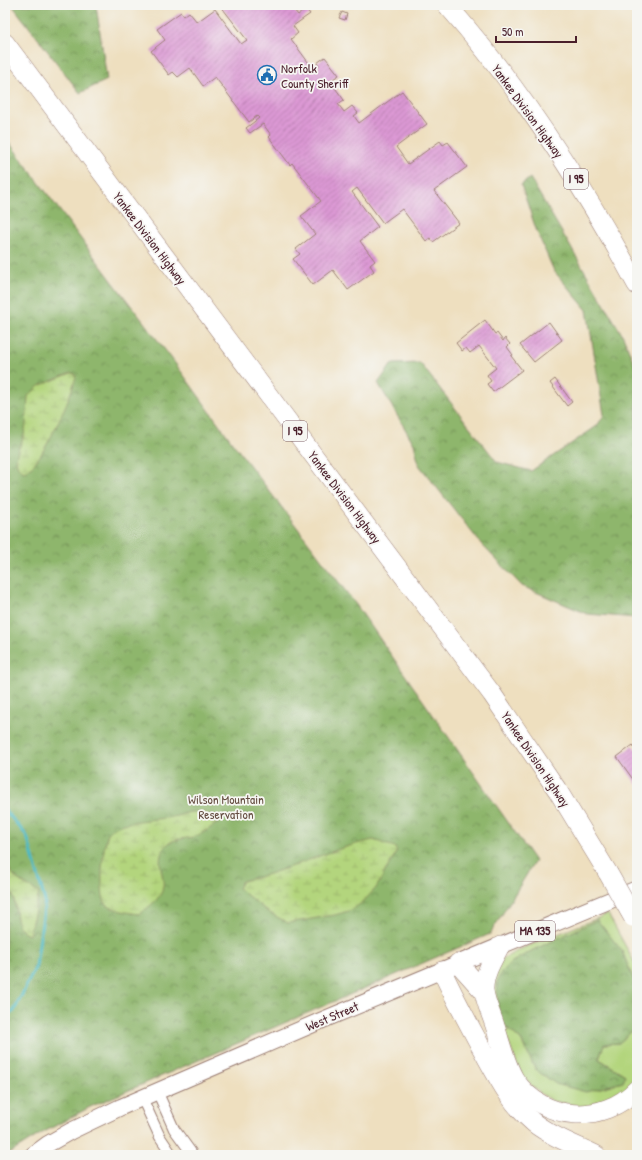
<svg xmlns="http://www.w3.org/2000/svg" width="642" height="1160" font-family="'Patrick Hand',sans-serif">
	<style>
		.grass { fill: #b3d57d; stroke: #7e7a54 }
		.forest { fill: url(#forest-crowns); stroke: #6c6a4c }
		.wetland { fill: url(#wetland-marsh); stroke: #7e7a54 }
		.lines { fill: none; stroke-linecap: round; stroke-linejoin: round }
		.stream { stroke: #4cbac4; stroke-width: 3 }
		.building { fill: url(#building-hatch) }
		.minor-casing { stroke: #9c7f75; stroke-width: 12 }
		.primary-casing { stroke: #9c7f75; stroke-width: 18 }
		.motorway-casing { stroke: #9c7f75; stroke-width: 20 }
		.minor { stroke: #fff; stroke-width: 10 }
		.primary { stroke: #fff; stroke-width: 16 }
		.motorway { stroke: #fff; stroke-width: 19 }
		.motorway-bridge-casing { stroke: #9c7f75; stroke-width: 20; stroke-linecap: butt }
		.motorway-bridge { stroke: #fff; stroke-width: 19 }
		.labels { text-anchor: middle; stroke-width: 3.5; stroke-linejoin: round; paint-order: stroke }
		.shield { fill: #f6f6f2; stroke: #7e6067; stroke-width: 1 }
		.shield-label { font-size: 12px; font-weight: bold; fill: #4a1f2b }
		.poi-label { font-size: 13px; fill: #4a1f2b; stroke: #f6f6f2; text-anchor: start }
		.street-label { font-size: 13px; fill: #4a1f2b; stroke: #f6f6f2 }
		.park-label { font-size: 13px; fill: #644c40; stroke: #f6f6f2 }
	</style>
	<defs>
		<pattern id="forest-crowns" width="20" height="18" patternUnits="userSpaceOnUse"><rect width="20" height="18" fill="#8eb66c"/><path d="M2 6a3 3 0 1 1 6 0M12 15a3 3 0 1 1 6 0" fill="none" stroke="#769359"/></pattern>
		<pattern id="wetland-marsh" width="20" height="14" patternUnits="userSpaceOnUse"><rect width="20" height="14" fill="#b3d57d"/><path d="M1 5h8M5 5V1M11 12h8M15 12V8" fill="none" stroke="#9bb66c"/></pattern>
		<pattern id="building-hatch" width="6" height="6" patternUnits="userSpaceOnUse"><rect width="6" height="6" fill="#dc99d4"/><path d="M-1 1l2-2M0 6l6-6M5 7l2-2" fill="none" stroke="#b47cac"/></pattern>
	</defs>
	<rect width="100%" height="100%" fill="#f6f6f2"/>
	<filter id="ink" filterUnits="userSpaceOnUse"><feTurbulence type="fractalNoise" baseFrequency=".025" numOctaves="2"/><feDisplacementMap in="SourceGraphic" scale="8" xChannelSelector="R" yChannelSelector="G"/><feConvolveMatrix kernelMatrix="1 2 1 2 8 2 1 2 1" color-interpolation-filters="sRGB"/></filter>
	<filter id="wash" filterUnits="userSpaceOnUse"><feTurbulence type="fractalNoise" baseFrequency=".012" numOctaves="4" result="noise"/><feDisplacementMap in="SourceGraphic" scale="16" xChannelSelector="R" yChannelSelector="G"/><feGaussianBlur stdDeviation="0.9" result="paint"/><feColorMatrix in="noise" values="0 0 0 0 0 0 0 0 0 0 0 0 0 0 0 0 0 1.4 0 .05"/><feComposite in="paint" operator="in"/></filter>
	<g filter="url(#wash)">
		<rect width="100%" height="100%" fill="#eedfbf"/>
		<path class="grass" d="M608 914 637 967V988L622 951 503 1024 521 1040 536 1070 625 1075 599 1059 603 1044 619 1043 637 1026V1079L623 1093 585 1107 552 1101 540 1093 522 1077 492 1000 494 970 502 959 523 948Z"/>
		<g class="forest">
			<path d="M12 5H96L107 80 80 93Z"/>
			<path d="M5 137 113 282 172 359 232 442 357 606 535 861 490 934 90 1107 42 1133 7 1155H5Z"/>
			<path d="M530 178 623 336 637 370V618L587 614 522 586 482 545 419 465 414 444 378 383 392 364 420 363 497 462 531 471 597 426 604 415 587 310 554 271 537 232 521 185Z"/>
			<path d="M597 920 622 951 637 988V1026L619 1043 604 1044 599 1059 625 1075 623 1082 586 1092 556 1084 536 1070 521 1040 503 1024 498 1009 497 982 501 973 512 962 533 950Z"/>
		</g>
		<g class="wetland">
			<path d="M71 373 75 374 76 376C71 397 47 451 32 466 30 469 27 470 24 472 8 463 21 447 24 435 27 423 27 409 28 396L39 386Z"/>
			<path d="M190 812H204L216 817 218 823C211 827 204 833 196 836 189 839 176 838 169 843 149 860 171 879 160 895 155 903 146 909 139 914 131 913 109 910 105 903 99 892 102 840 110 831 121 820 157 820 172 817 178 816 184 814 190 812Z"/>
			<path d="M373 840 395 847 397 851 376 888 364 901 352 910 335 915 288 923 268 912 238 888 242 881C287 872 328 849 373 840Z"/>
			<path d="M5 854C7 877 22 882 39 893L29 935 24 933 18 925 14 899 5 872Z"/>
		</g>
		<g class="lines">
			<path class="stream" d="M5 810 27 836 45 901 36 966 14 1011 5 1017"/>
		</g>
		<g id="blocks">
			<g class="building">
				<path d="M220 5H290L298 15 306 9 310 14 293 26 298 33 291 39 314 70 319 66 317 63 325 57 339 75 330 81 344 100 338 104 344 112 352 106 358 113 354 116 359 123 402 91 427 124 396 147 408 164 440 141 443 145 448 142 467 167 434 191 459 223 433 242 430 238 426 241 402 209 383 223 357 188 352 192 378 227 360 241 375 261 370 265 374 271 348 290 333 270 313 285 293 259 300 254 296 249 315 234 301 216 321 201 292 163 290 165 269 137 271 135 263 124 250 133 246 128 259 118 257 116 249 122 215 77 203 86 190 68 178 77 173 72 169 75 151 51 165 40 157 29 181 12 184 16 189 12 197 22 215 9 241 44 247 40Z"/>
				<path d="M342 12 347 14 345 20 339 18Z"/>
				<path d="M485 320 495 334 497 333 503 341 505 338 510 344 507 347 513 355 511 356 522 370 493 392 487 384 491 381 487 375 496 368 479 346 470 353 466 348 462 351 456 343Z"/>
				<path d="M549 322 562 340 534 362 520 345Z"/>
				<path d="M555 379 572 402 567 406 550 383Z"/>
				<path d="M633 745 637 751V785L617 757Z"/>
			</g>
		</g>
	</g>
	<g filter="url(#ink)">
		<use href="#blocks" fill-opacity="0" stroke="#9c7f75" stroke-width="1"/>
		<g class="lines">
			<g class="minor-casing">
				<g id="minor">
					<path d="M157 1091 174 1129 193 1155"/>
					<path d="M142 1098 160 1137 172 1155"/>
				</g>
			</g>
			<g class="primary-casing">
				<path id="primary" d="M33 1155 48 1144 71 1131 121 1107 325 1019 637 889"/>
			</g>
			<g class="motorway-casing">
				<g id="motorway">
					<path d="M447 5C522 90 583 185 637 285"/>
					<path d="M5 43 492 694 558 791 608 873"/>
					<path d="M500 946C493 959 483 975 484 991 485 1001 492 1016 495 1026 501 1044 505 1064 515 1080 543 1122 603 1125 637 1089"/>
					<path d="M458 963 484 992"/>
					<path d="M442 971C454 997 468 1023 482 1049 497 1076 510 1103 534 1123 552 1137 575 1145 596 1155"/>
				</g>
			</g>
			<use href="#minor" class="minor"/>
			<use href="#primary" class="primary"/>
			<use href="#motorway" class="motorway"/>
			<g class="motorway-bridge-casing">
				<path id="motorway-bridge" d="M608 873 633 917"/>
			</g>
			<use href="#motorway-bridge" class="motorway-bridge"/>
		</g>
	</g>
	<defs>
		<g id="civic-ring" transform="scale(1)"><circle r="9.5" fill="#f6f6f2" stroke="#1f6fb2" stroke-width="1.5"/><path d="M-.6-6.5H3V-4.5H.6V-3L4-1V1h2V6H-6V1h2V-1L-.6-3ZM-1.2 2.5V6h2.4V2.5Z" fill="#1f6fb2"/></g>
	</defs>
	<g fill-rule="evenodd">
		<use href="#civic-ring" x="267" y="75"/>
	</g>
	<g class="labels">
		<g class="shield">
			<rect x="564" y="169" width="24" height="20" rx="3"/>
			<rect x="283" y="421" width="24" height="20" rx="3"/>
			<rect x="515" y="921" width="40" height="20" rx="3"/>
		</g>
		<g class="shield-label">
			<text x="576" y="183">I 95</text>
			<text x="295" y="435">I 95</text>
			<text x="535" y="935">MA 135</text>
		</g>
		<g class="poi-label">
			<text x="281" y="73">Norfolk<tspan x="281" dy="15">County Sheriff</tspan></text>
		</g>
		<g class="street-label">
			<text transform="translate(528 111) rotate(54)" y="5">Yankee Division Highway</text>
			<text transform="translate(150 238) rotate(53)" y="5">Yankee Division Highway</text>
			<text transform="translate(345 497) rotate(53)" y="5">Yankee Division Highway</text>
			<text transform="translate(536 759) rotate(56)" y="5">Yankee Division Highway</text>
			<text transform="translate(332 1016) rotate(-23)" y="5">West Street</text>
		</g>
		<g class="park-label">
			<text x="226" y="804">Wilson Mountain<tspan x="226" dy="15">Reservation</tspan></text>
		</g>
	</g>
	<rect width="642" height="1160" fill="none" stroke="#f6f6f2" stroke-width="20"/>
	<path d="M496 36v6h80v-6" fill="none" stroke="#4a1f2b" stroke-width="2"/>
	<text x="502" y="36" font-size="12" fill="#4a1f2b" stroke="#f6f6f2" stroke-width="3" paint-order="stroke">50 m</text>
</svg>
